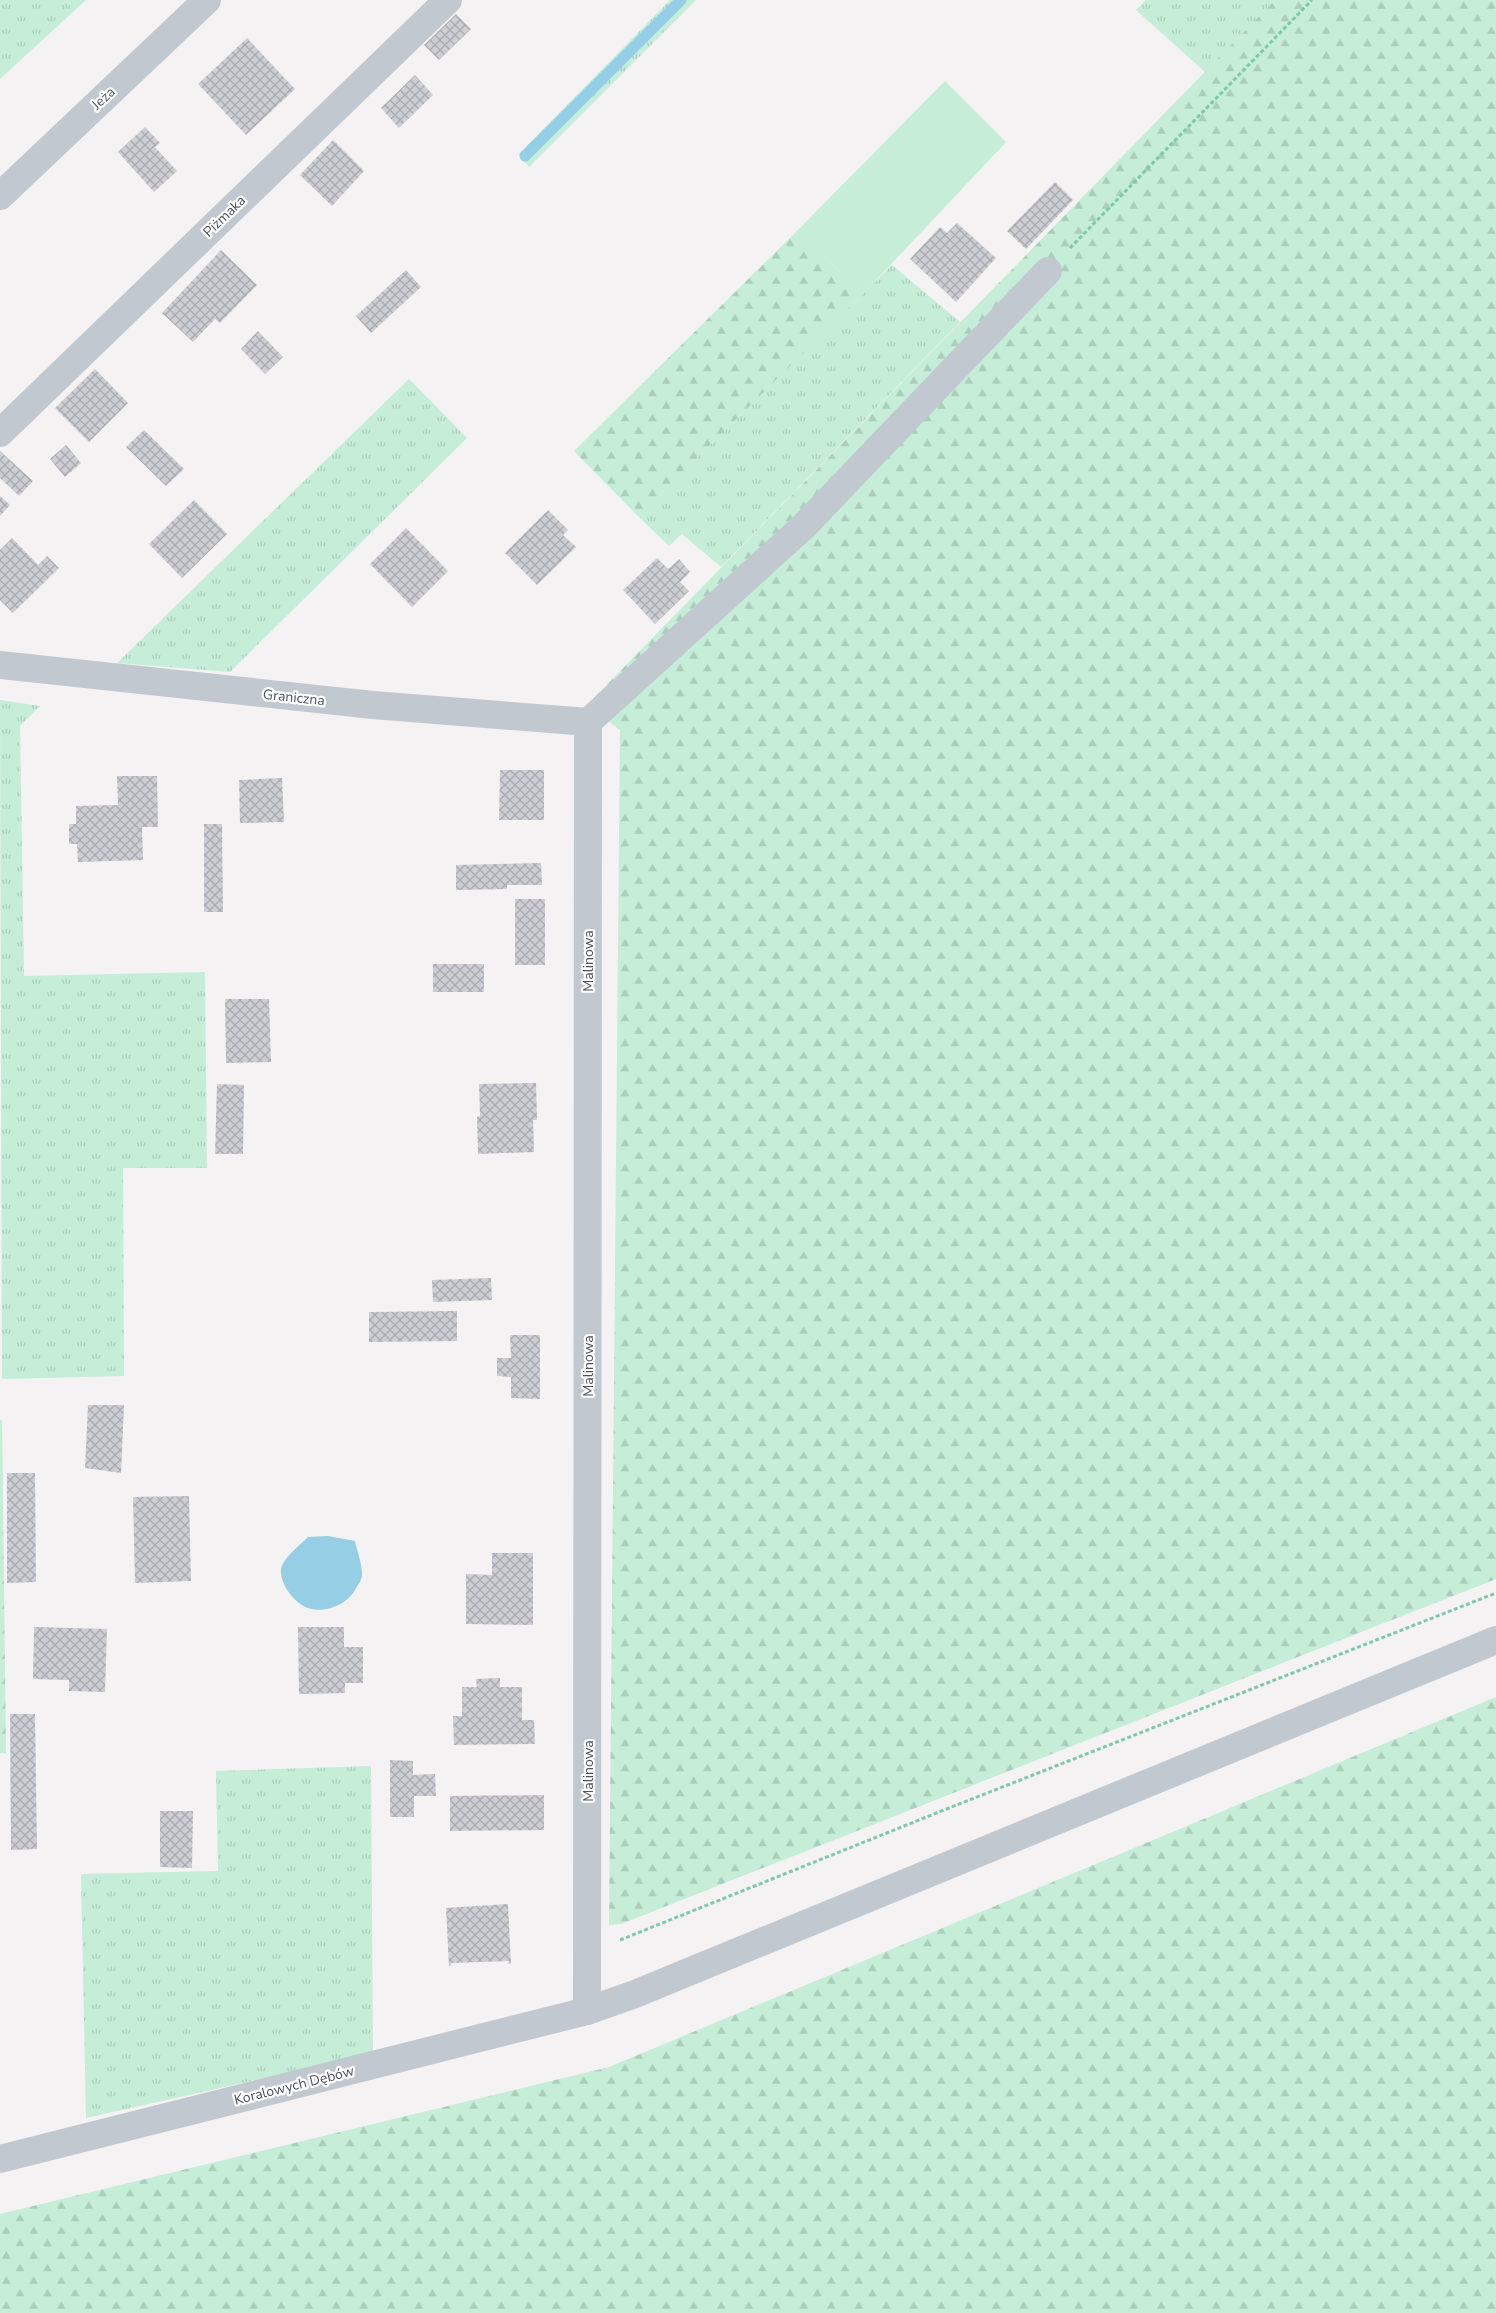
<svg xmlns="http://www.w3.org/2000/svg" width="1496" height="2313" font-family="'Nunito Sans',sans-serif">
	<style>
		.grass { fill: url(#grass-tufts) }
		.forest { fill: url(#forest-firs) }
		.garden { fill: #c5edd8 }
		.water { fill: #96cee6 }
		.lines { fill: none; stroke-linecap: round; stroke-linejoin: round }
		.stream { stroke: #96cee6; stroke-width: 11 }
		.building { fill: url(#building-cross-hatch) }
		.path { stroke: #7fc8ab; stroke-width: 3; stroke-dasharray: 4 2.5; stroke-linecap: butt }
		.minor { stroke: #c1c8cf; stroke-width: 28 }
		.labels { text-anchor: middle; stroke-width: 4.5; stroke-linejoin: round; paint-order: stroke }
		.street-label { font-size: 14px; fill: #4b535e; stroke: #fff }
	</style>
	<defs>
		<pattern id="grass-tufts" width="24" height="20" patternUnits="userSpaceOnUse" patternTransform="scale(1.25)"><rect width="24" height="20" fill="#c5edd8"/><path d="M3 7l-1-3M5 7V3M7 7l1-3M15 17l-1-3M17 17v-4M19 17l1-3" fill="none" stroke="#abcdbc"/></pattern>
		<pattern id="forest-firs" width="22" height="20" patternUnits="userSpaceOnUse" patternTransform="scale(1.25)"><rect width="22" height="20" fill="#c5edd8"/><path d="M5 1l3.5 6h-7zM16 11l3.5 6h-7z" fill="#abcdbc"/></pattern>
		<pattern id="building-cross-hatch" width="8" height="8" patternUnits="userSpaceOnUse" patternTransform="scale(1.25)"><rect width="8" height="8" fill="#ccced4"/><path d="M0 0l8 8M0 8l8-8" fill="none" stroke="#a8aaaf"/></pattern>
	</defs>
	<rect width="100%" height="100%" fill="#f4f2f2"/>
	<g class="grass">
		<path d="M0 0H86L0 79Z"/>
		<path d="M670 0H696L529 167 519 154Z"/>
		<path d="M1146 0H1275L1205 72 1136 10Z"/>
		<path d="M892 265 960 322 721 567 682 534 669 546 638 516Z"/>
		<path d="M409 379 467 438 230 672 117 663Z"/>
		<path d="M0 700 40 706 20 726 24 976 205 972 207 1168H123L124 1376 2 1379Z"/>
		<path d="M371 1766 373 2054 86 2118 81 1874 218 1871 216 1771Z"/>
	</g>
	<g class="forest">
		<path d="M1275 0H1496V1579L621 1924 609 1925 620 730 587 705Z"/>
		<path d="M796 232 864 293 638 516 574 451Z"/>
		<path d="M0 1420H2L6 1753H0Z"/>
		<path d="M1496 1697V2313H0V2214L609 2067Z"/>
	</g>
	<path class="garden" d="M945 81 1006 142 864 293 796 232Z"/>
	<path class="water" d="M328 1536 355 1541C357 1551 362 1564 362 1574 362 1579 359 1584 356 1588 349 1604 325 1614 308 1608 295 1604 279 1583 281 1569 284 1557 300 1545 308 1537Z"/>
	<g class="lines">
		<path class="stream" d="M525 156 681 0"/>
	</g>
	<g class="building">
		<path d="M456 14 471 29 439 60 424 45Z"/>
		<path d="M247 38 295 89 246 135 198 84Z"/>
		<path d="M415 75 433 95 399 128 381 108Z"/>
		<path d="M145 127 160 143 155 147 177 171 154 192 118 152Z"/>
		<path d="M333 140 364 171 332 206 300 175Z"/>
		<path d="M1055 182 1073 200 1026 249 1007 231Z"/>
		<path d="M957 223 996 258 956 302 910 259 940 227 947 233Z"/>
		<path d="M221 250 257 285 220 323 215 319 193 342 162 313Z"/>
		<path d="M406 270 421 287 371 333 356 316Z"/>
		<path d="M258 331 283 357 265 374 241 349Z"/>
		<path d="M95 369 128 403 89 442 55 408Z"/>
		<path d="M144 430 184 469 166 486 126 447Z"/>
		<path d="M66 445 81 463 65 477 50 459Z"/>
		<path d="M0 451 33 481 19 496 0 478Z"/>
		<path d="M0 496 10 505 0 516Z"/>
		<path d="M194 500 227 534 182 578 149 544Z"/>
		<path d="M548 510 568 530 563 535 576 547 537 585 505 553Z"/>
		<path d="M406 528 448 571 412 607 370 564Z"/>
		<path d="M12 538 38 565 47 556 59 568 13 613 0 600V550Z"/>
		<path d="M657 558 668 569 679 559 690 572 680 582 689 591 655 624 623 590Z"/>
		<path d="M500 770H544V820H499Z"/>
		<path d="M117 776H157L158 827H142L143 860 78 862 77 844H69V824H76V806L118 805Z"/>
		<path d="M282 778 284 822 240 823 239 780Z"/>
		<path d="M204 824H222L223 912H204Z"/>
		<path d="M541 863 542 885H507V889L456 890V865Z"/>
		<rect x="515" y="899" width="30" height="66"/>
		<rect x="433" y="964" width="51" height="28"/>
		<path d="M225 999H269L271 1062 226 1063Z"/>
		<path d="M536 1083 537 1120H533L534 1152 478 1154 477 1117 480 1116 479 1084Z"/>
		<path d="M217 1084 244 1085 243 1154H215Z"/>
		<path d="M491 1278 492 1300 433 1302 432 1280Z"/>
		<path d="M457 1311V1341L369 1342V1312Z"/>
		<path d="M510 1335H540V1399L511 1398V1377L497 1376V1358H511Z"/>
		<path d="M88 1405H124L121 1473 85 1468Z"/>
		<path d="M7 1473H35L36 1582 7 1583Z"/>
		<path d="M189 1496 191 1581 135 1583 133 1497Z"/>
		<path d="M492 1553H533V1625L466 1624V1574L492 1575Z"/>
		<path d="M34 1627 107 1629 105 1692 69 1691V1680L33 1679Z"/>
		<path d="M298 1627H344V1647H363V1683H345V1693L299 1694Z"/>
		<path d="M500 1678V1687H522V1720H534L535 1744 454 1745 453 1716H462V1687H477L476 1679Z"/>
		<path d="M10 1714H35L37 1849 11 1850Z"/>
		<path d="M390 1760 413 1761V1775L435 1774 436 1796H414V1817H390Z"/>
		<path d="M544 1795V1830L450 1831V1796Z"/>
		<path d="M160 1811H193L192 1868 160 1867Z"/>
		<path d="M508 1904 511 1964H508L509 1961 451 1963V1966H449L446 1908Z"/>
	</g>
	<g class="lines">
		<g class="path">
			<path d="M1070 248 1312 0"/>
			<path d="M620 1940 949 1808 1496 1593"/>
		</g>
		<g class="minor">
			<path d="M0 196 207 0"/>
			<path d="M0 433 448 0"/>
			<path d="M0 665 373 705 588 722"/>
			<path d="M588 722 804 526 1048 271"/>
			<path d="M587 2011 588 722"/>
			<path d="M0 2159 587 2011 635 1994 1496 1640"/>
		</g>
	</g>
	<g class="labels">
		<g class="street-label">
			<text transform="translate(103 98) rotate(-43)" y="5">Jeża</text>
			<text transform="translate(224 216) rotate(-44)" y="5">Piżmaka</text>
			<text transform="translate(294 697) rotate(6)" y="5">Graniczna</text>
			<text transform="translate(588 961) rotate(-90)" y="5">Malinowa</text>
			<text transform="translate(588 1366) rotate(-90)" y="5">Malinowa</text>
			<text transform="translate(588 1771) rotate(-90)" y="5">Malinowa</text>
			<text transform="translate(294 2085) rotate(-14)" y="5">Koralowych Dębów</text>
		</g>
	</g>
</svg>
